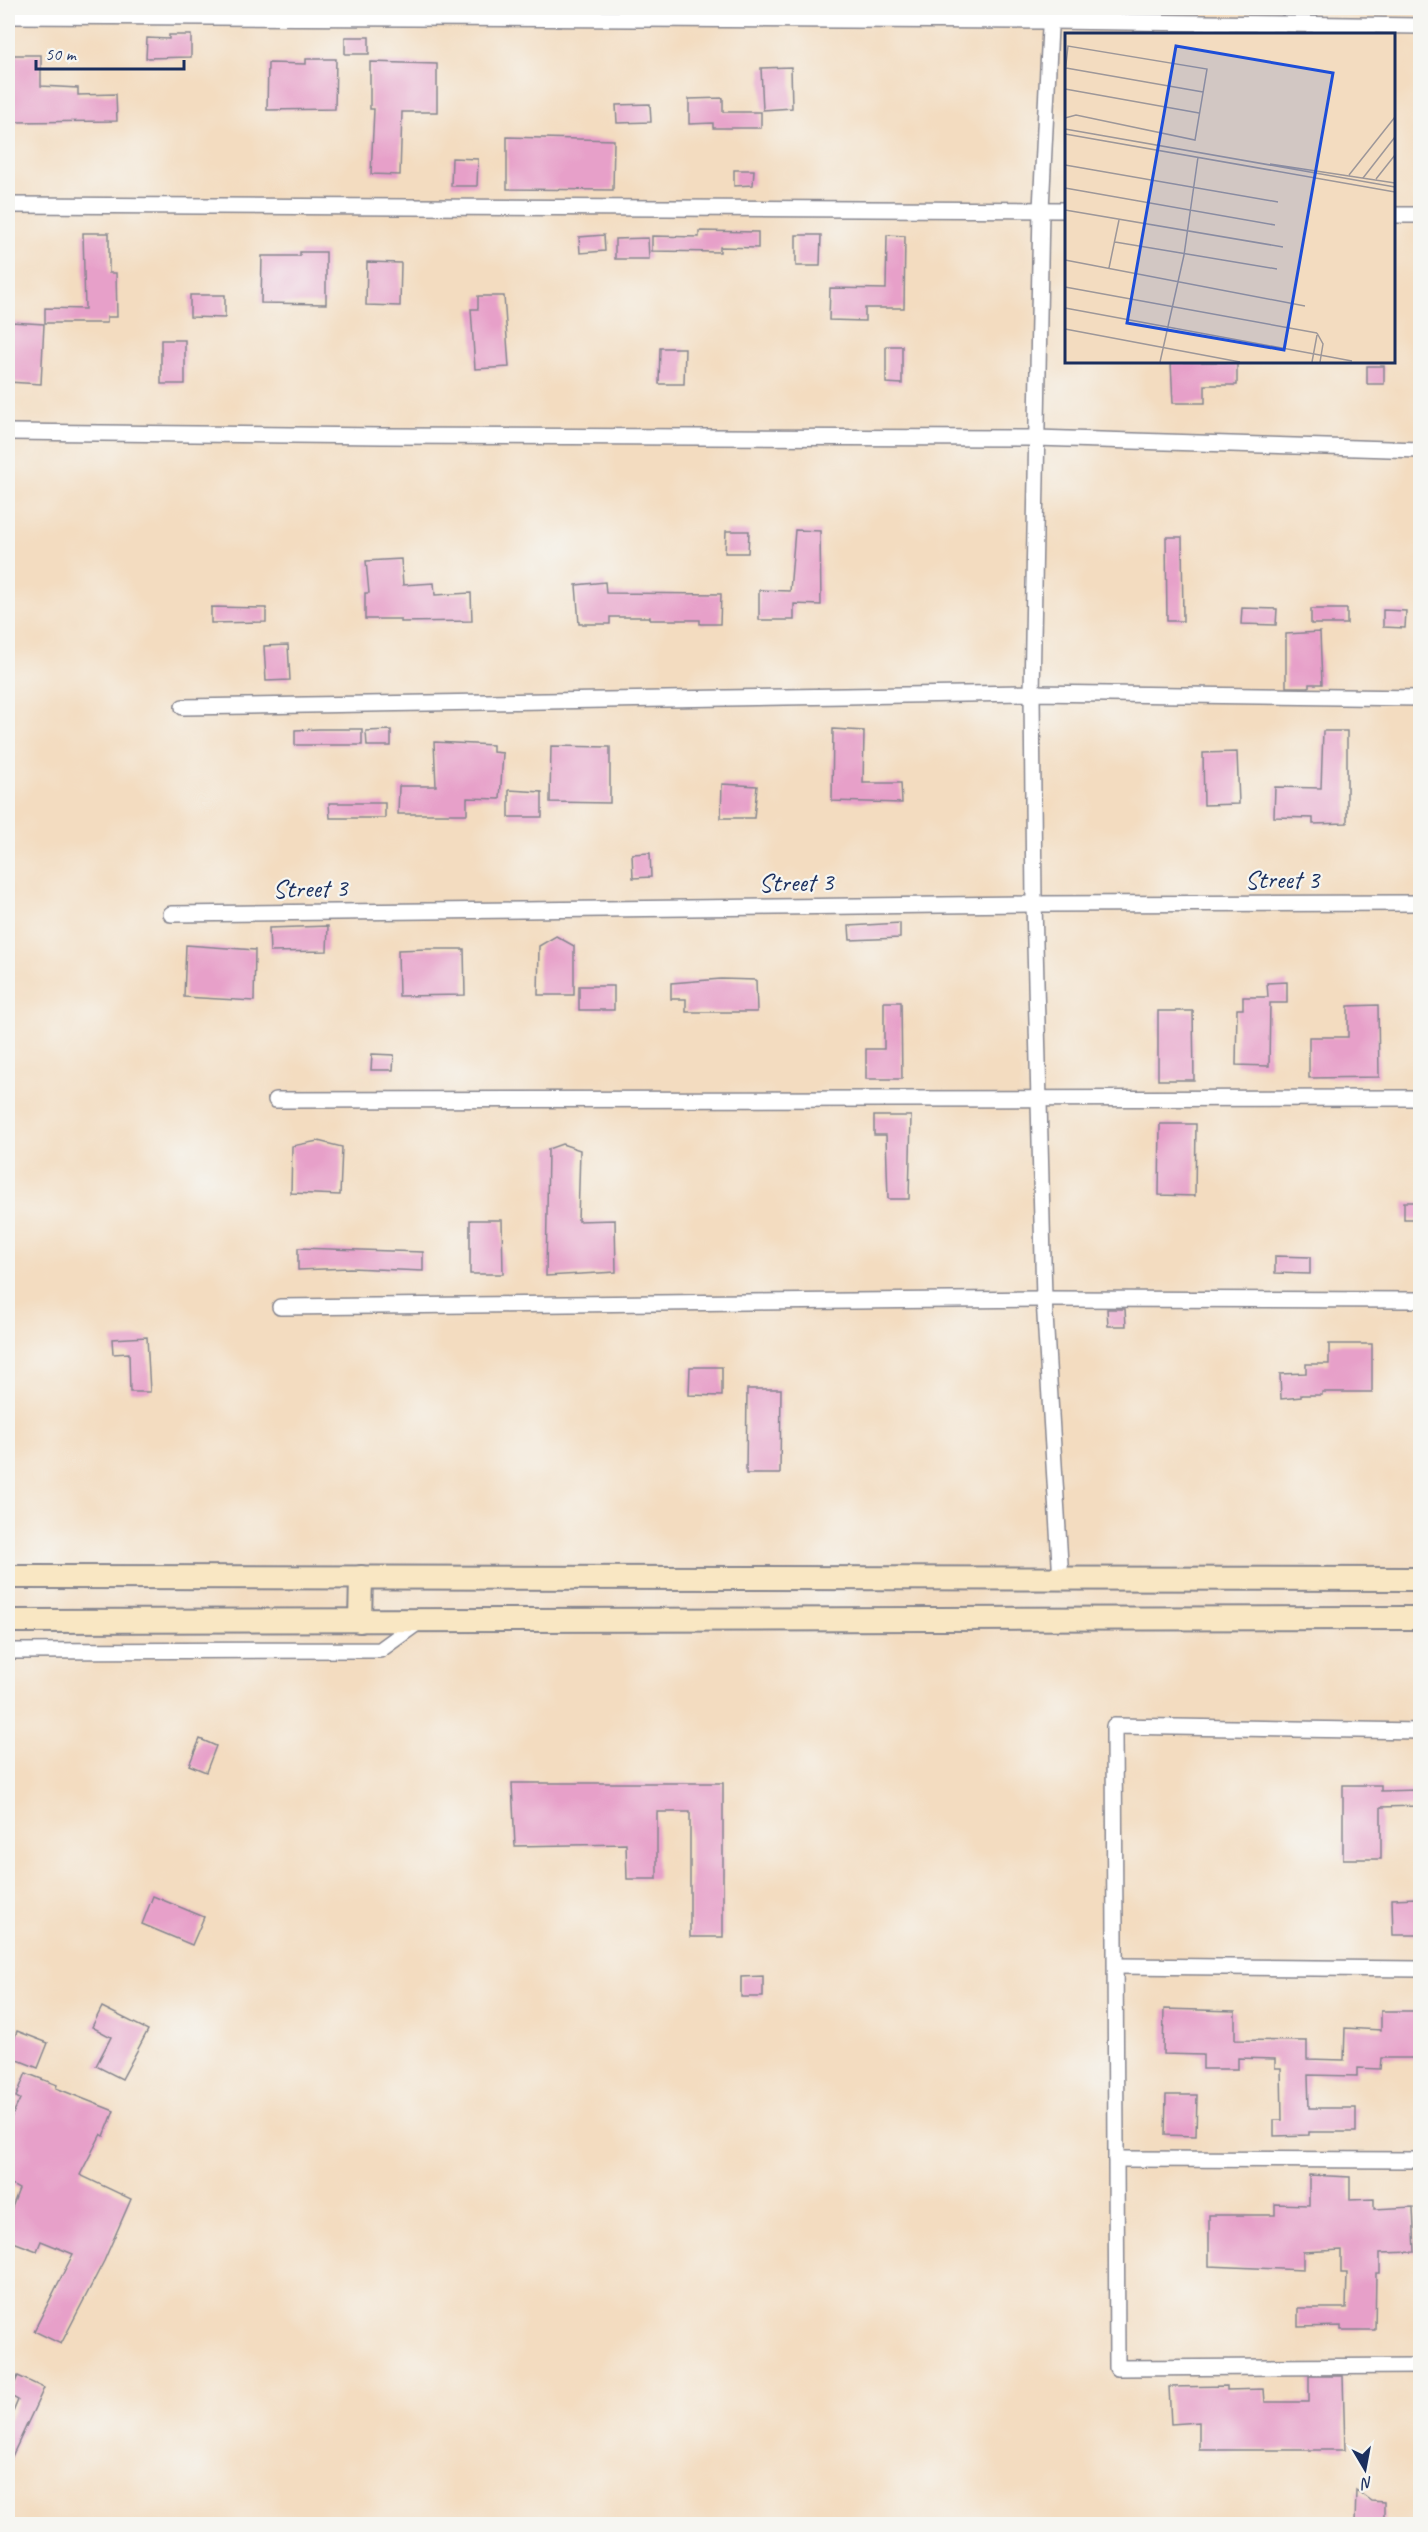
<svg xmlns="http://www.w3.org/2000/svg" width="1428" height="2532" font-family="Caveat,sans-serif">
	<style>
		.building { fill: #e7a0c9 }
		.lines { fill: none; stroke-linecap: round; stroke-linejoin: round }
		.minor-casing { stroke: #87868f; stroke-width: 18 }
		.secondary-casing { stroke: #87868f; stroke-width: 26 }
		.minor { stroke: #fff; stroke-width: 15 }
		.secondary { stroke: #f9e7c3; stroke-width: 22 }
		.labels { text-anchor: middle; stroke-width: 4.5; stroke-linejoin: round; paint-order: stroke }
		.street-label { font-size: 26px; fill: #1b2f5e; stroke: #f6f6f2 }
		.inset-road { fill: none; stroke: #9d9799; stroke-width: 1.5 }
		.view { fill: #1d4ed8; fill-opacity: 0.15; stroke: #1d4ed8; stroke-width: 3 }
		.inset-edge { fill: none; stroke: #1b2f5e; stroke-width: 3 }
	</style>
	<rect width="100%" height="100%" fill="#f6f6f2"/>
	<filter id="ink" filterUnits="userSpaceOnUse"><feTurbulence type="fractalNoise" baseFrequency=".0167" numOctaves="2"/><feDisplacementMap in="SourceGraphic" scale="12" xChannelSelector="R" yChannelSelector="G"/><feConvolveMatrix kernelMatrix="1 2 1 2 8 2 1 2 1" color-interpolation-filters="sRGB"/></filter>
	<filter id="wash" filterUnits="userSpaceOnUse"><feTurbulence type="fractalNoise" baseFrequency=".008" numOctaves="4" result="noise"/><feDisplacementMap in="SourceGraphic" scale="24" xChannelSelector="R" yChannelSelector="G"/><feGaussianBlur stdDeviation="1.35" result="paint"/><feColorMatrix in="noise" values="0 0 0 0 0 0 0 0 0 0 0 0 0 0 0 0 0 1.4 0 .05"/><feComposite in="paint" operator="in"/></filter>
	<g filter="url(#wash)">
		<rect width="100%" height="100%" fill="#f3dcc0"/>
		<g id="blocks">
			<g class="building">
				<path d="M169 35H191V57L146 58 147 38 169 39Z"/>
				<rect x="345" y="37" width="24" height="17"/>
				<path d="M11 55H41V86L78 88V95L116 94 117 121 11 122Z"/>
				<path d="M306 59H336L335 109 267 110 268 63 306 64Z"/>
				<path d="M370 62 437 64V112H402L400 175 371 174 374 109H370Z"/>
				<path d="M791 67 792 108 763 110 761 68Z"/>
				<path d="M723 98V112H761V128H713V123L689 124V99Z"/>
				<path d="M650 104 651 122 617 123 616 105Z"/>
				<path d="M507 137 614 140 613 190 507 189Z"/>
				<path d="M452 158 478 159 477 186H451Z"/>
				<path d="M734 170H754L753 185 734 186Z"/>
				<path d="M699 231 758 232V248L720 247V252L652 251V236L699 237Z"/>
				<path d="M83 233H109V273H116L117 317H107V323H45V308L85 309Z"/>
				<path d="M604 235 605 251 580 253 579 237Z"/>
				<path d="M796 235H821L820 266H796Z"/>
				<path d="M887 235 905 236 904 308H865V321L829 320 830 288 886 289Z"/>
				<path d="M648 238 649 259H615V239Z"/>
				<path d="M300 252H326V304L261 303 262 256H300Z"/>
				<path d="M367 262 401 263 400 306 366 305Z"/>
				<path d="M190 295H225V318L190 317Z"/>
				<path d="M478 296H504L509 367 475 369 471 309H478Z"/>
				<path d="M11 322 44 324 41 384 8 382V331H10Z"/>
				<rect x="161" y="340" width="24" height="44"/>
				<path d="M886 346H902V384L886 383Z"/>
				<path d="M660 348H685L684 384H659Z"/>
				<path d="M1171 362H1237V385H1205V403H1173Z"/>
				<rect x="1367" y="366" width="17" height="18"/>
				<path d="M795 530 820 531 821 605 794 604V620H759V590L790 591Z"/>
				<path d="M726 531H749L748 553H725Z"/>
				<path d="M1166 537H1182L1183 621H1167Z"/>
				<path d="M401 559 403 585 434 583 435 595 471 593 472 621 401 622V619H365V593H369L366 561Z"/>
				<path d="M605 582 606 593 721 594 720 624H700V620H650V617H610V624H579L576 585Z"/>
				<path d="M211 607 266 608V622L211 623Z"/>
				<path d="M1242 608 1277 609 1276 625 1241 624Z"/>
				<rect x="1311" y="609" width="36" height="15"/>
				<path d="M1383 610 1406 611 1405 628 1383 627Z"/>
				<path d="M1320 632 1322 684H1309V687H1286V634Z"/>
				<path d="M288 645 290 680 266 681 264 646Z"/>
				<path d="M319 729H362V745H295V730Z"/>
				<path d="M833 729 864 731 863 783H901L902 803 832 801Z"/>
				<path d="M391 730V746H367L366 731Z"/>
				<path d="M1323 731H1347V823L1313 824V818L1274 817 1275 787 1321 788Z"/>
				<path d="M434 742 493 745V752L503 753 500 799 467 798V814H398L399 786H436Z"/>
				<path d="M551 746 610 747V803L550 802Z"/>
				<path d="M1237 752 1239 804 1204 805 1203 753Z"/>
				<path d="M722 784 757 786 754 818H721Z"/>
				<path d="M509 790 542 792V817H509Z"/>
				<path d="M329 803H385V818H330Z"/>
				<path d="M650 853 651 877 633 878 632 854Z"/>
				<path d="M900 923V938L850 940 849 926Z"/>
				<path d="M328 926 327 951 270 952 269 928Z"/>
				<path d="M556 936 574 946V995H538L539 946Z"/>
				<path d="M186 945 255 950 254 1001 184 997Z"/>
				<path d="M427 949H464L465 995 399 996 398 950Z"/>
				<path d="M721 979 756 980 757 1012H686V999H671V983Z"/>
				<path d="M1287 982V1003H1270L1269 1066 1236 1065 1237 1009H1243V997H1268L1267 983Z"/>
				<rect x="579" y="986" width="35" height="24"/>
				<path d="M884 1002H901L902 1079H866V1049H884Z"/>
				<path d="M1378 1005 1379 1077 1309 1078V1037H1348V1006Z"/>
				<path d="M1158 1011H1193L1194 1080H1158Z"/>
				<path d="M372 1054 394 1055 393 1070H371Z"/>
				<path d="M874 1116H911L909 1199H888L886 1135H874Z"/>
				<path d="M1160 1124H1196L1195 1196 1159 1195Z"/>
				<path d="M318 1141 342 1147 340 1195 291 1193 292 1146Z"/>
				<path d="M562 1144 580 1150 578 1221 615 1220 616 1272 546 1276 548 1149Z"/>
				<rect x="1404" y="1202" width="16" height="17"/>
				<path d="M470 1220H502L503 1274H470Z"/>
				<path d="M298 1248 423 1252V1271L350 1268 298 1270Z"/>
				<path d="M1275 1256 1310 1257V1274L1275 1273Z"/>
				<path d="M1107 1309H1125L1126 1326H1108Z"/>
				<path d="M147 1337 150 1392H130L129 1353 113 1354 112 1339Z"/>
				<path d="M1329 1344H1372V1392H1322V1395H1301V1397L1281 1399 1280 1374 1306 1373V1364H1329Z"/>
				<path d="M690 1367H722V1396L689 1395Z"/>
				<path d="M747 1389H781L780 1474H746Z"/>
				<path d="M200 1739 216 1746 206 1772 189 1765Z"/>
				<path d="M512 1783H723V1937H690V1812H657V1879H627L626 1844 515 1846Z"/>
				<path d="M1343 1785H1381V1791L1417 1790V1806L1381 1807V1859H1343Z"/>
				<path d="M153 1896 204 1917 192 1945 142 1924Z"/>
				<path d="M1418 1898 1419 1935H1393L1392 1899Z"/>
				<path d="M763 1976V1997H741V1977Z"/>
				<path d="M102 2007 148 2030 122 2079 96 2066 111 2037 92 2027Z"/>
				<path d="M1164 2009 1235 2011V2040L1307 2041V2059L1344 2060 1345 2028 1381 2030V2011H1415V2058H1381L1380 2069 1357 2068V2076L1308 2075 1309 2108H1356V2132H1309V2135L1274 2136V2120H1282L1281 2068H1275V2059L1238 2058V2069H1203V2055L1163 2054Z"/>
				<path d="M17 2031 48 2043 38 2068 8 2056Z"/>
				<path d="M26 2073 57 2085 56 2088 114 2111 104 2136 101 2134 80 2175 131 2199 104 2261 61 2344 34 2331 73 2254 41 2241 37 2251 8 2240V2218L19 2189 8 2183V2124L20 2099 16 2097Z"/>
				<path d="M1166 2095H1197L1196 2136 1165 2135Z"/>
				<path d="M1309 2175 1350 2177V2200L1374 2199V2209L1413 2207 1415 2252 1380 2253V2273H1376L1375 2330H1341V2326L1298 2327V2308H1346L1347 2273H1341V2250L1303 2252V2270L1209 2266V2215H1275V2204L1309 2205Z"/>
				<path d="M18 2376 44 2388 8 2465V2424L18 2400 9 2395Z"/>
				<path d="M1309 2376H1343L1345 2450H1199V2422L1171 2424 1169 2387 1227 2386V2390L1264 2389 1265 2402H1309Z"/>
				<path d="M1356 2490 1371 2501 1384 2502V2524H1355Z"/>
			</g>
		</g>
	</g>
	<g filter="url(#ink)">
		<use href="#blocks" fill-opacity="0" stroke="#87868f" stroke-width="1.5"/>
		<g class="lines">
			<g class="minor-casing">
				<g id="minor">
					<path d="M1051 8 1041 209 1032 693 1034 904 1044 1299 1061 1580"/>
					<path d="M8 16 1051 21 1420 26"/>
					<path d="M8 205 1066 210"/>
					<path d="M1394 215H1420"/>
					<path d="M8 432 382 436 1036 438 1420 450"/>
					<path d="M183 707 1032 693 1420 698"/>
					<path d="M171 914 1034 904 1420 903"/>
					<path d="M276 1100 1420 1098"/>
					<path d="M280 1307 1044 1299 1420 1300"/>
					<path d="M8 1651 380 1650 420 1621"/>
					<path d="M1420 1731 1114 1726 1117 2368 1420 2366"/>
					<path d="M1116 1966 1420 1969"/>
					<path d="M1116 2159 1420 2160"/>
				</g>
			</g>
			<g class="secondary-casing">
				<g id="secondary">
					<path d="M8 1577 1420 1579"/>
					<path d="M8 1621 1420 1618"/>
					<path d="M360 1621 361 1577"/>
				</g>
			</g>
			<use href="#minor" class="minor"/>
			<use href="#secondary" class="secondary"/>
		</g>
	</g>
	<g class="labels">
		<g class="street-label">
			<text x="1282" y="888">Street 3</text>
			<text transform="translate(796 882) rotate(-1)" y="9">Street 3</text>
			<text transform="translate(310 888) rotate(-1)" y="9">Street 3</text>
		</g>
	</g>
	<g transform="translate(1065 33)">
		<rect width="330" height="330" fill="#f3dcc0"/>
		<path class="inset-road" d="M1 35 138 59M0 40 3 13 142 36 130 107 11 82 0 85M0 56 134 80M0 96 330 154M0 101 330 159M205 131 330 150M0 132 213 169M284 142 330 84M298 145 330 104M311 146 330 122M0 155 210 192M0 177 218 214M50 209 212 236M0 227 240 273M44 235 54 187M0 254 252 300M0 275 287 328M0 296 175 329M252 300 258 311 255 329M95 329 119 222 133 124M247 329 252 302"/>
		<path class="view" d="M111 13 268 40 219 317 62 290Z"/>
		<rect width="330" height="330" class="inset-edge"/>
	</g>
	<rect width="1428" height="2532" fill="none" stroke="#f6f6f2" stroke-width="30"/>
	<g transform="translate(1365 2469) rotate(170)" stroke="#f6f6f2" stroke-width="4.5" paint-order="stroke">
	<path d="M0-4.5L10 22L0 15L-10 22Z" fill="#1b2f5e"/>
	<text y="-9" font-size="16" font-weight="bold" text-anchor="middle" fill="#1b2f5e">N</text>
	</g>
	<path d="M36 60v9h148v-9" fill="none" stroke="#1b2f5e" stroke-width="3"/>
	<text x="45" y="60" font-size="18" fill="#1b2f5e" stroke="#f6f6f2" stroke-width="4.5" paint-order="stroke">50 m</text>
</svg>
